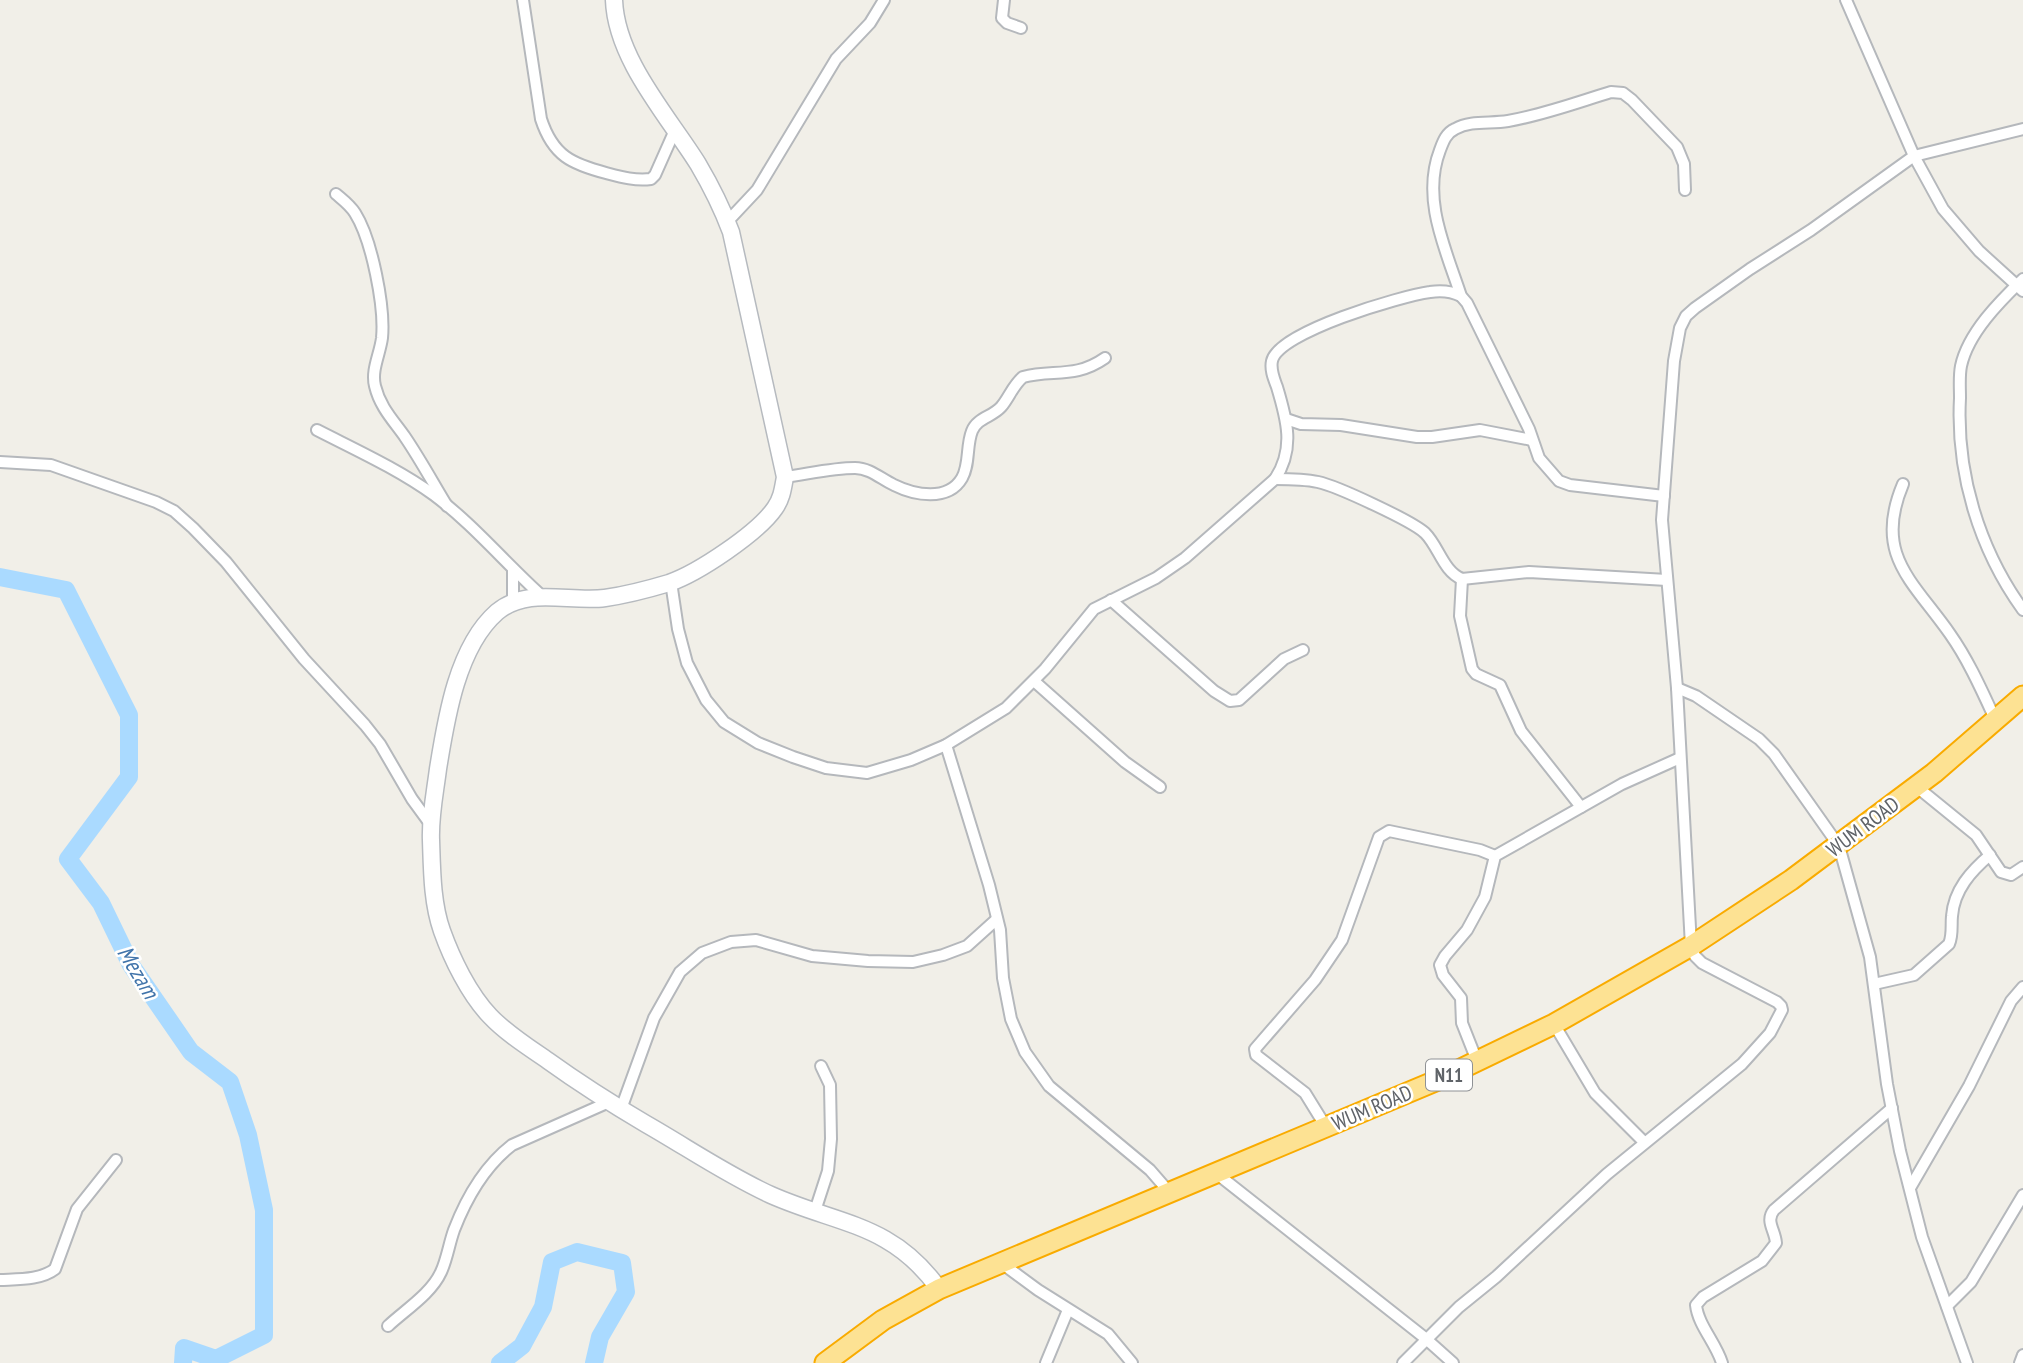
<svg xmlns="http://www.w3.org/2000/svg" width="2023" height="1363" font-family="'PT Sans Narrow',sans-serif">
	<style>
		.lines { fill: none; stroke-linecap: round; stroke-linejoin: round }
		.river { stroke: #aadaff; stroke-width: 18 }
		.street-casing { stroke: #b5b8bc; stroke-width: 14 }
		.secondary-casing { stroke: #b6babf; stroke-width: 19 }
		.highway-casing { stroke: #f9ab00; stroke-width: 23 }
		.street { stroke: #fff; stroke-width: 10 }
		.secondary { stroke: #fff; stroke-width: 16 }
		.highway { stroke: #fde293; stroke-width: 19 }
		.labels { text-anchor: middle; stroke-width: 5; stroke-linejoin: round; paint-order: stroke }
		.shield { fill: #fff; stroke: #8f9295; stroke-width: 2 }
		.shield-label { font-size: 19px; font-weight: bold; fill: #5f6368 }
		.street-label { font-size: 21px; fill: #5f6368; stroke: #fff }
		.water-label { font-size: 23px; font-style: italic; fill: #4174aa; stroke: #fff }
	</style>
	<rect width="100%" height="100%" fill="#f1efe8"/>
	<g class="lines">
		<g class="river">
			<path d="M0 577 66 590 129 715V777L68 859 101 903 131 965 191 1052 230 1082 248 1135 264 1210V1335L216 1359 184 1348 183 1363"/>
			<path d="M500 1363 522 1346 543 1307 552 1262 577 1252 622 1263 626 1292 600 1337 594 1363"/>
		</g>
		<g class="street-casing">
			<g id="street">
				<path d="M523 0 541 119C553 156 572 164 606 173 621 177 635 181 651 179L655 175 675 130"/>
				<path d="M1004 0 1002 18 1007 23 1021 28"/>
				<path d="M1846 0 1914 156 1943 209 1979 251 2023 291"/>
				<path d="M336 194C343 200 350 205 355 213 372 240 385 307 382 338 380 354 371 370 375 386 380 407 393 420 405 437 420 459 433 483 447 506"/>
				<path d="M727 222 757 190 836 59 870 23 884 0"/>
				<path d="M2023 279C2000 301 1968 333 1961 366 1959 376 1960 387 1960 398 1956 473 1979 549 2023 610"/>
				<path d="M1286 419 1301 424 1341 425 1417 437H1432L1480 430 1532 440"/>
				<path d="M317 430C356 450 398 469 434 495 474 525 506 564 543 597"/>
				<path d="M0 462 51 465 156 502 174 511 193 528 226 562 304 659 365 725 380 744 412 799 431 825"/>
				<path d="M785 477C808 474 832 468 855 468 870 468 881 479 894 485 914 495 948 502 962 478 970 464 966 446 972 431 977 418 992 417 1001 407 1009 398 1013 385 1023 377 1053 369 1075 379 1105 358"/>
				<path d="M1275 479C1289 479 1304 479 1318 482 1337 486 1412 521 1425 533 1439 547 1443 571 1462 579L1529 572 1667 580"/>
				<path d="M1903 484C1873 555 1913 581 1950 634 1969 661 1982 691 1996 721"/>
				<path d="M1664 496 1570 485 1559 481 1539 458 1529 429 1467 303 1461 296C1446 250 1421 199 1440 150 1443 142 1446 133 1455 129 1471 120 1490 124 1508 121 1543 115 1578 102 1611 92L1623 93 1632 100 1677 147 1684 164 1685 190"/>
				<path d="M1462 579 1460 616 1472 669 1476 674 1500 685 1521 731 1581 807"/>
				<path d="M671 582 678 629 687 663 706 700 724 722 758 743 793 757 826 768 867 773 911 760 946 745 1006 708 1045 669 1094 609 1156 578 1185 558 1275 479C1295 449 1287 420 1277 387 1274 379 1270 370 1272 361 1278 332 1401 296 1430 292 1442 290 1451 291 1461 296"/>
				<path d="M1111 600 1214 691 1230 701 1239 700 1284 659 1303 650"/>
				<path d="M513 603V569"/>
				<path d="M1034 681 1125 762 1160 787"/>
				<path d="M1677 688 1696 696 1759 739 1774 754 1839 846 1870 957 1887 1084 1900 1151 1922 1237 1967 1363"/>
				<path d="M946 745 989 885 1000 930 1003 978 1011 1019 1025 1052 1049 1086 1150 1170 1170 1193"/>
				<path d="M1917 787 1976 835 2001 872 2011 875 2023 867"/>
				<path d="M1874 984 1914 975 1949 944C1953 935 1951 925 1952 916 1954 890 1971 871 1990 855"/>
				<path d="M1554 1024 1595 1093 1644 1142"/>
				<path d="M1477 1061 1462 1023 1461 998 1443 975 1440 965 1445 956 1467 930 1485 897 1495 856 1622 784 1680 758"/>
				<path d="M621 1109 654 1018 680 972 702 953 731 942 756 940 812 956 868 961 913 962 943 955 967 946 997 919"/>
				<path d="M1326 1127 1305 1093 1256 1055 1255 1049 1315 980 1342 940 1379 837 1389 831 1480 850 1495 856"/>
				<path d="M1216 1173 1425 1338 1453 1363"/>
				<path d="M1910 1188 1969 1086 2011 1001 2023 987"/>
				<path d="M815 1211 828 1171 831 1139 830 1085 821 1066"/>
				<path d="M1000 1262 1038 1290 1108 1334 1132 1363"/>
				<path d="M0 1280C18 1279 41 1280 55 1269L77 1209 116 1160"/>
				<path d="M1947 1306 1971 1282 2023 1195"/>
				<path d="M388 1326C405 1310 431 1294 441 1272 447 1259 449 1244 454 1230 466 1199 485 1166 512 1145L609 1102"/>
				<path d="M1046 1363 1068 1310"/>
				<path d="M1403 1363 1459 1307 1496 1277 1607 1174 1742 1064 1770 1033 1782 1010 1781 1006 1777 1002 1702 963 1695 956 1691 946 1677 688 1662 520 1674 361 1680 328 1686 316 1695 308 1750 269 1811 230 1914 156 2023 129"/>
				<path d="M1722 1363C1716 1343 1698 1325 1696 1305L1703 1297 1762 1261 1776 1243C1775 1230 1765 1221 1774 1210L1892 1108"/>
				<path d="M2020 1363 2023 1355"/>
			</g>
		</g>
		<g class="secondary-casing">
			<path id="secondary" d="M614 0C616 59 668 116 698 164 711 186 722 208 731 232L785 477C783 488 782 498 775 508 758 533 698 573 669 583 649 589 626 595 605 598 570 603 528 586 497 612 457 647 446 719 438 769 435 793 430 816 431 840 432 870 432 903 442 931 452 959 469 994 490 1016 506 1033 528 1047 547 1060 579 1083 612 1104 646 1124 688 1148 727 1175 771 1195 839 1225 892 1223 939 1289"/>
		</g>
		<g class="highway-casing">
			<path id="highway" d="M825 1363 883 1320 939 1289 1438 1080 1554 1024 1691 946 1791 880 1934 773 2023 696"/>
		</g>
		<use href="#street" class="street"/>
		<use href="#secondary" class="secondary"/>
		<use href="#highway" class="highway"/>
	</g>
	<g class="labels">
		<rect class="shield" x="1426" y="1059.5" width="46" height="31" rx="5"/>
		<g class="shield-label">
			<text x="1449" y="1082">N11</text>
		</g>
		<g class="street-label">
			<text transform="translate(1863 827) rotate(-37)" y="7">WUM ROAD</text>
			<text transform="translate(1372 1108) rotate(-23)" y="7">WUM ROAD</text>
		</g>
		<g class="water-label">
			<text transform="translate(138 972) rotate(59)" y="8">Mezam</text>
		</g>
	</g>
</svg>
